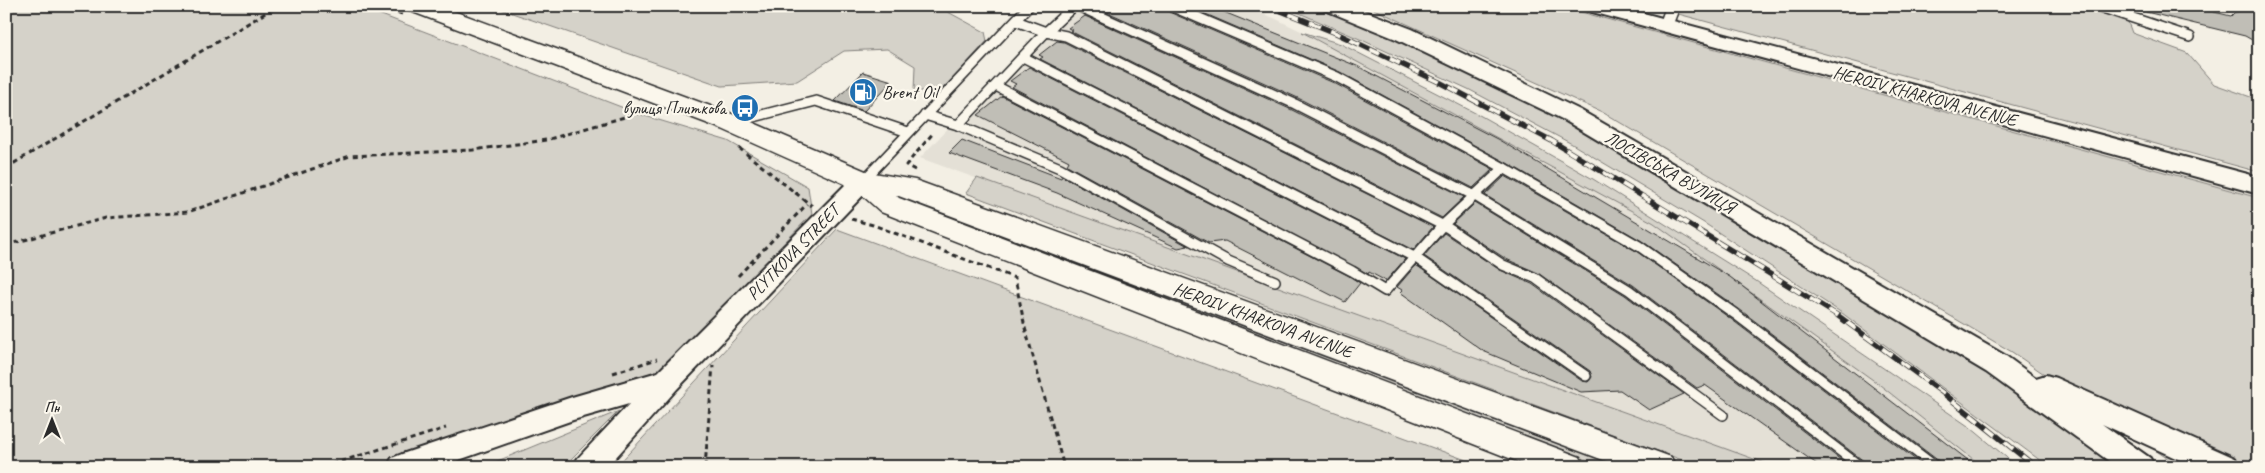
<svg xmlns="http://www.w3.org/2000/svg" width="2265" height="473" font-family="Caveat,sans-serif">
	<style>
		.built { fill: #e4e0d6 }
		.green { fill: #d5d2c9; stroke: #807e7a }
		.building { fill: #c0beb6; stroke: #2b2b2b }
		.lines { fill: none; stroke-linecap: round; stroke-linejoin: round }
		.lane-casing { stroke: #2b2b2b; stroke-width: 12 }
		.street-casing { stroke: #2b2b2b; stroke-width: 3 }
		.secondary-casing { stroke: #2b2b2b; stroke-width: 4 }
		.primary-casing { stroke: #2b2b2b; stroke-width: 3 }
		.path { stroke: #2b2b2b; stroke-width: 3; stroke-dasharray: 5 4; stroke-linecap: butt }
		.lane { stroke: #fbf7ec; stroke-width: 9 }
		.street { fill: #fbf7ec; fill-rule: evenodd }
		.secondary { fill: #fbf7ec; fill-rule: evenodd }
		.primary { fill: #fbf7ec; fill-rule: evenodd }
		.rail-casing { stroke: #2b2b2b; stroke-width: 5.5 }
		.rail { stroke: #fbf7ec; stroke-width: 4; stroke-dasharray: 11; stroke-linecap: butt }
		.labels { text-anchor: middle; stroke-width: 4.5; stroke-linejoin: round; paint-order: stroke }
		.poi-label { font-size: 18px; fill: #2b2b2b; stroke: #fbf7ec; text-anchor: start }
		.street-label { font-size: 18px; fill: #2b2b2b; stroke: #fbf7ec }
	</style>
	<rect width="100%" height="100%" fill="#f3efe4"/>
	<filter id="ink" filterUnits="userSpaceOnUse"><feTurbulence type="fractalNoise" baseFrequency=".02" numOctaves="2"/><feDisplacementMap in="SourceGraphic" scale="10" xChannelSelector="R" yChannelSelector="G"/><feConvolveMatrix kernelMatrix="1 2 1 2 8 2 1 2 1" color-interpolation-filters="sRGB"/></filter>
	<g filter="url(#ink)">
		<path class="built" d="M1063 6H1240L1274 18 1429 93 1740 273 1983 467H1776L920 158Z"/>
		<g class="green">
			<path d="M6 6H358L642 115 728 141 808 187 812 214 662 369 373 467H6Z"/>
			<path d="M492 6H937L985 32 987 41 941 91H914L915 66 887 49 844 51 797 81 722 86Z"/>
			<path d="M1283 6H1326L1429 46 1702 191 2137 467H2049L1842 313 1704 223 1572 144 1468 89 1362 40Z"/>
			<path d="M1367 6H1559L2259 198V467H2180L2012 352 1602 112Z"/>
			<path d="M1649 6H2122L2132 33 2187 53 2214 84 2259 100V172Z"/>
			<path d="M1302 32 1341 44 1481 116 1593 179 1756 281 1971 428 2018 467H1983L1880 385 1654 223Z"/>
			<path d="M977 178 1776 467H1700L1690 463 966 193Z"/>
			<path d="M907 197 1624 467H1604L1201 312 904 201Z"/>
			<path d="M837 229 1485 467H616Z"/>
			<path d="M619 411 563 467H483Z"/>
		</g>
		<g class="building">
			<path d="M1094 6H1165L1169 12 1334 83 1493 169 1473 188 1298 98Z"/>
			<path d="M1187 6H1209L1357 66 1499 140 1730 277 1977 467H1942L1940 462 1739 309 1642 241 1507 163 1340 72Z"/>
			<path d="M2146 6H2189L2231 16 2235 12 2242 11 2259 12V44L2245 36 2146 12Z"/>
			<path d="M1085 16 1292 110 1464 197 1442 218 1070 31 1072 30 1068 28Z"/>
			<path d="M1057 41 1064 42 1433 227 1413 250 1040 59 1043 57 1039 55Z"/>
			<path d="M1029 67 1405 259 1386 281 1369 272 1368 274 1012 87 1016 84 1010 81Z"/>
			<path d="M863 72 892 81 864 111 835 101Z"/>
			<path d="M1002 96 1349 276 1360 283 1345 302 1225 241 1209 243 1067 165 1069 161 978 115Z"/>
			<path d="M962 140 1061 178 1062 176 1188 246 1178 248 1057 193 949 153Z"/>
			<path d="M1505 176 1636 251 1731 319 1925 467H1867L1865 462 1633 285 1485 195Z"/>
			<path d="M1475 203 1625 295 1850 467H1821L1705 385 1697 388 1538 273 1506 259 1453 224Z"/>
			<path d="M1444 233 1500 270 1532 284 1684 394 1649 410 1620 390 1581 392 1483 351 1400 292 1402 290 1397 287 1416 265 1582 381 1588 382 1592 377 1590 371 1424 256Z"/>
		</g>
		<g class="lines">
			<g class="lane-casing">
				<g id="lane">
					<path d="M1078 6 1295 104 1475 196 1629 290 1861 467"/>
					<path d="M1171 6 1337 77 1504 168 1639 246 1735 314 1936 467"/>
					<path d="M2097 6 2190 37"/>
					<path d="M1016 21 1046 32 1066 36 1448 228 1503 265 1535 278 1723 415"/>
					<path d="M1023 57 1416 258 1586 376"/>
					<path d="M996 86 1352 271 1385 291 1443 225 1504 168"/>
					<path d="M925 115 958 125 1046 32 1074 6"/>
					<path d="M734 122 816 101 908 132"/>
					<path d="M958 125 1060 168 1228 261 1275 281"/>
					<path d="M863 181 1029 6"/>
				</g>
			</g>
			<g class="street-casing">
				<path id="street" d="M1666 6H1680L1671 29H1661L1659 26Z"/>
			</g>
			<g class="secondary-casing">
				<g id="secondary">
					<path d="M1322 6H1352L1412 29 1580 110 2006 356 2036 378 2046 375 2056 378 2235 458 2240 467H2195L2102 424 2150 458 2155 467H2117L1986 372 1564 120 1396 39 1325 10Z"/>
					<path d="M1582 6H1617L2259 177V194L1585 10Z"/>
					<path d="M863 173 871 175 875 181 871 187 677 389 607 467H573L578 458 629 404 573 420 439 467H387L392 458 402 454 572 397 658 372 855 175Z"/>
				</g>
			</g>
			<g class="primary-casing">
				<path id="primary" d="M407 6H440L740 117 868 172 915 180 1671 457 1676 467H1622L896 195 899 198 1580 457 1585 467H1532L881 212 854 188 722 129 410 11Z"/>
			</g>
			<g class="path">
				<path d="M381 6 402 14"/>
				<path d="M739 148 812 206"/>
				<path d="M6 168 277 6"/>
				<path d="M915 170 906 165 934 132"/>
				<path d="M851 219 873 225 1015 278 1025 328 1064 467"/>
				<path d="M6 245 106 218 188 212 350 156 473 150 546 140 645 111"/>
				<path d="M738 276 807 204"/>
				<path d="M613 373 657 359"/>
				<path d="M324 467 446 428"/>
				<path d="M705 467 713 365"/>
			</g>
			<use href="#lane" class="lane"/>
			<use href="#street" class="street"/>
			<use href="#secondary" class="secondary"/>
			<use href="#primary" class="primary"/>
			<g class="rail-casing">
				<path id="rail" d="M1269 6 1336 33 1439 82 1552 141 1837 315 1943 393 2036 467"/>
			</g>
			<use href="#rail" class="rail"/>
		</g>
	</g>
	<defs>
		<g id="fuel-disc" transform="scale(1.4375)"><circle r="9.5" fill="#1f6fb2" stroke="#fbf7ec"/><path d="M-5.5-6h7V0h2V4h1.3V-2.5L3-4.5l.8-.8L6-3V5H2.5V1h-1V6h-7ZM-4.2-4.7v3.2H.2V-4.7Z" fill="#fff"/></g>
		<g id="bus-disc" transform="scale(1.4375)"><circle r="9.5" fill="#1f6fb2" stroke="#fbf7ec"/><path d="M-5-6H5V4H4V6H2V4H-2V6H-4V4H-5ZM-3.5-4V0h7V-4ZM-3.5 1.2v1.5H-2V1.2ZM2 1.2v1.5H3.5V1.2Z" fill="#fff"/></g>
	</defs>
	<g fill-rule="evenodd">
		<use href="#fuel-disc" x="863" y="92"/>
		<use href="#bus-disc" x="745" y="108"/>
	</g>
	<g class="labels">
		<g class="poi-label">
			<text x="882" y="98">Brent Oil</text>
			<text x="726" y="114" text-anchor="end">вулиця Плиткова</text>
		</g>
		<g class="street-label">
			<text transform="translate(1925 96) rotate(15)" y="6">HEROIV KHARKOVA AVENUE</text>
			<text transform="translate(1670 172) rotate(30)" y="6">ЛОСІВСЬКА ВУЛИЦЯ</text>
			<text transform="translate(793 252) rotate(-46)" y="6">PLYTKOVA STREET</text>
			<text transform="translate(1263 320) rotate(20)" y="6">HEROIV KHARKOVA AVENUE</text>
		</g>
	</g>
	<rect width="2265" height="473" fill="none" stroke="#fbf7ec" stroke-width="25"/>
	<rect x="12" y="12" width="2240" height="448" fill="none" stroke="#2b2b2b" stroke-width="2" filter="url(#ink)"/>
	<g transform="translate(52 420)" stroke="#fbf7ec" stroke-width="4" paint-order="stroke">
	<path d="M0-4L9 19L0 12L-9 19Z" fill="#2b2b2b"/>
	<text y="-8" font-size="14" font-weight="bold" text-anchor="middle" fill="#2b2b2b">Пн</text>
	</g>
</svg>
